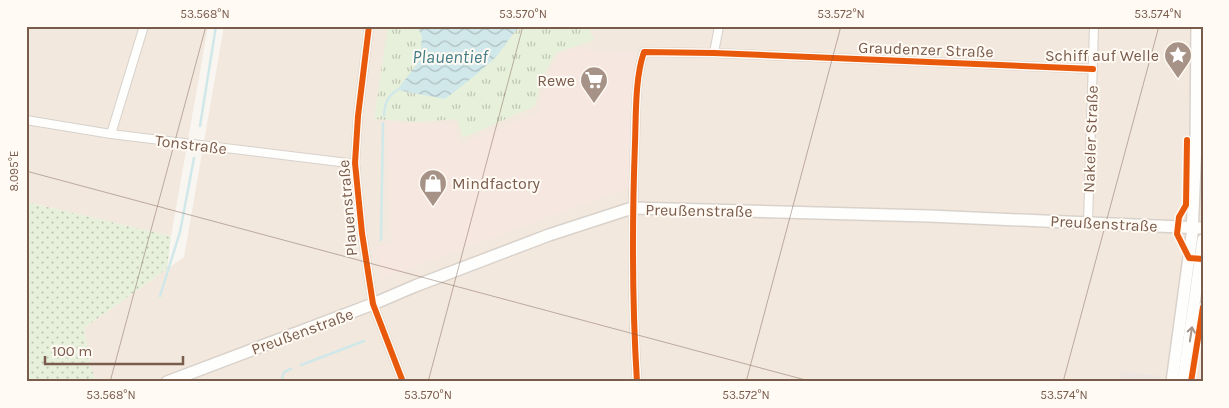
<svg xmlns="http://www.w3.org/2000/svg" width="1229" height="408" font-family="Karla,sans-serif">
	<style>
		.residential { fill: #f2e8de }
		.commercial { fill: #f6e8e1 }
		.industrial { fill: #ede5e0 }
		.grass { fill: url(#grass-dots) }
		.park { fill: url(#park-tufts) }
		.water { fill: url(#water-waves) }
		.lines { fill: none; stroke-linecap: round; stroke-linejoin: round }
		.stream { stroke: #d0e8ea; stroke-width: 2.5 }
		.street-casing { stroke: #d7d1cb; stroke-width: 10 }
		.secondary-casing { stroke: #d9d2cb; stroke-width: 14 }
		.street { stroke: #fefefd; stroke-width: 8 }
		.secondary { stroke: #fefefd; stroke-width: 11 }
		.cycleway-casing { stroke: #fffaf3; stroke-width: 9 }
		.cycleway { stroke: #e8590c; stroke-width: 6 }
		.oneway { stroke: #a8958b }
		.ticks { fill: none; stroke: #7a5c4d; stroke-width: 1; stroke-opacity: 0.45 }
		.labels { text-anchor: middle; stroke-width: 4; stroke-linejoin: round; paint-order: stroke }
		.street-label { font-size: 16px; fill: #7a5c4d; stroke: #fffaf3 }
		.poi-label { font-size: 16px; fill: #7a5c4d; stroke: #fffaf3; text-anchor: end }
		.water-label { font-size: 18px; font-style: italic; fill: #437c86; stroke: #fffaf3 }
		.neatline { fill: none; stroke: #7a5c4d; stroke-width: 2 }
		.ticks-label { font-size: 12px; text-anchor: middle; fill: #7a5c4d }
	</style>
	<defs>
		<pattern id="grass-dots" width="8" height="8" patternUnits="userSpaceOnUse" patternTransform="scale(1.25)"><rect width="8" height="8" fill="#e7f0db"/><path d="M2 2h.1M6 6h.1" fill="none" stroke="#c0c6b4" stroke-width="1.8" stroke-linecap="round"/></pattern>
		<pattern id="park-tufts" width="24" height="20" patternUnits="userSpaceOnUse" patternTransform="scale(1.25)"><rect width="24" height="20" fill="#e7f0db"/><path d="M3 7l-1-3M5 7V3M7 7l1-3M15 17l-1-3M17 17v-4M19 17l1-3" fill="none" stroke="#c0c6b4"/></pattern>
		<pattern id="water-waves" width="16" height="10" patternUnits="userSpaceOnUse" patternTransform="scale(1.25)"><rect width="16" height="10" fill="#d0e8ea"/><path d="M0 5q4-4 8 0t8 0" fill="none" stroke="#aebfc0"/></pattern>
	</defs>
	<rect width="100%" height="100%" fill="#f9f5f0"/>
	<g class="residential">
		<path d="M26 26H208L171 236 26 202Z"/>
		<path d="M224 26H1203V382H96L91 368 84 328 184 257Z"/>
	</g>
	<path class="commercial" d="M564 48 637 53 628 188 381 279 375 247 391 243 387 122 454 125 459 145 538 113 548 76Z"/>
	<path class="industrial" d="M1121 371 1161 376 1160 382H1120Z"/>
	<path class="grass" d="M26 202 171 236 167 269 84 328 91 368 96 380 93 382H26Z"/>
	<path class="park" d="M388 26H588L594 40 556 53 542 78 535 106 463 138 457 119 417 122 374 119Z"/>
	<path class="water" d="M417 26H443L458 29 519 26 496 57 477 74 445 99 397 90 420 60 422 36Z"/>
	<g class="lines">
		<g class="stream">
			<path d="M384 115C385 103 387 97 397 90"/>
			<path d="M200 126 216 26"/>
			<path d="M381 240 383 123"/>
			<path d="M160 296 180 232 194 158"/>
			<path d="M301 365 364 341"/>
			<path d="M281 382 284 372 291 369"/>
		</g>
		<g class="street-casing">
			<g id="street">
				<path d="M369 26 358 116 355 163 362 233 373 304 403 382"/>
				<path d="M714 53 719 26"/>
				<path d="M26 120 111 134 348 163H355"/>
				<path d="M111 134 144 26"/>
				<path d="M1088 222 1094 26"/>
				<path d="M637 382C632 302 632 222 635 143 636 116 635 77 644 52L714 53 1093 69"/>
			</g>
		</g>
		<g class="secondary-casing">
			<g id="secondary">
				<path d="M167 382 373 304 415 286 549 235 632 208 929 216 1203 228"/>
				<path d="M1172 382 1192 235 1196 143 1197 26"/>
				<path d="M1183 382 1203 240"/>
			</g>
		</g>
		<use href="#street" class="street"/>
		<use href="#secondary" class="secondary"/>
		<g class="cycleway-casing">
			<g id="cycleway">
				<path d="M369 26 358 116 355 163 362 233 373 304 403 382"/>
				<path d="M1187 140 1186 205 1179 217 1177 234 1189 258 1203 259"/>
				<path d="M637 382C632 302 632 222 635 143 636 116 635 77 644 52L714 53 1093 69"/>
				<path d="M1191 382 1203 307"/>
			</g>
		</g>
		<use href="#cycleway" class="cycleway"/>
	</g>
	<defs><path id="oneway-shaft" d="M-6 0H5M1.5-3L5.5 0L1.5 3" fill="none" stroke-width="1.6" stroke-linecap="round" stroke-linejoin="round" transform="scale(1.25)"/></defs>
	<use class="oneway" href="#oneway-shaft" transform="translate(1191 334) rotate(-81)"/>
	<path class="ticks" d="M26 171 813 382M110 382 206 26M428 382 523 26M746 382 841 26M1063 382 1159 26"/>
	<defs>
		<g id="sight-pin" transform="scale(1.4375)"><path d="M0 17L-7.5 6A9.5 9.5 0 1 1 7.5 6Z" fill="#a69286" stroke="#fffaf3"/><path d="M0-6L1.8-2.2L6-1.7L2.9 1.2L3.7 5.4L0 3.3L-3.7 5.4L-2.9 1.2L-6-1.7L-1.8-2.2Z" fill="#fff"/></g>
		<g id="supermarket-pin" transform="scale(1.4375)"><path d="M0 17L-7.5 6A9.5 9.5 0 1 1 7.5 6Z" fill="#a69286" stroke="#fffaf3"/><path d="M-6-5.5h2.5l.6 2H6L4.5 2H-2.5L-4.4-4H-6ZM-1.5 3.2a1.3 1.3 0 1 0 .1 0ZM3 3.2a1.3 1.3 0 1 0 .1 0Z" fill="#fff"/></g>
		<g id="shop-pin" transform="scale(1.4375)"><path d="M0 17L-7.5 6A9.5 9.5 0 1 1 7.5 6Z" fill="#a69286" stroke="#fffaf3"/><path d="M-5-2.5h2.3a2.7 3.5 0 0 1 5.4 0H5L5.5 6h-11ZM-1.5-2.5h3a1.5 2.3 0 0 0-3 0Z" fill="#fff"/></g>
	</defs>
	<g fill-rule="evenodd">
		<use href="#sight-pin" x="1178" y="55"/>
		<use href="#supermarket-pin" x="594" y="80"/>
		<use href="#shop-pin" x="433" y="183"/>
	</g>
	<g class="labels">
		<g class="street-label">
			<text transform="translate(926 49) rotate(2)" y="6">Graudenzer Straße</text>
			<text transform="translate(1090 139) rotate(-88)" y="6">Nakeler Straße</text>
			<text transform="translate(191 144) rotate(7)" y="6">Tonstraße</text>
			<text transform="translate(347 208) rotate(-95)" y="6">Plauenstraße</text>
			<text transform="translate(699 210) rotate(1)" y="6">Preußenstraße</text>
			<text transform="translate(1104 223) rotate(3)" y="6">Preußenstraße</text>
			<text transform="translate(302 331) rotate(-20)" y="6">Preußenstraße</text>
		</g>
		<g class="poi-label">
			<text x="1159" y="61">Schiff auf Welle</text>
			<text x="575" y="86">Rewe</text>
			<text x="452" y="189" text-anchor="start">Mindfactory</text>
		</g>
		<g class="water-label">
			<text x="450" y="63">Plauentief</text>
		</g>
	</g>
	<rect width="1229" height="408" fill="none" stroke="#fffaf3" stroke-width="55"/>
	<path d="M45 356v8h138v-8" fill="none" stroke="#7a5c4d" stroke-width="2.5"/>
	<text x="52" y="356" font-size="15" fill="#7a5c4d" stroke="#fffaf3" stroke-width="4" paint-order="stroke">100 m</text>
	<rect x="28" y="28" width="1174" height="352" class="neatline"/>
	<g class="ticks-label">
		<text x="205" y="18">53.568°N</text>
		<text x="523" y="18">53.570°N</text>
		<text x="841" y="18">53.572°N</text>
		<text x="1158" y="18">53.574°N</text>
		<text transform="translate(14 171) rotate(-90)" y="4">8.095°E</text>
		<text x="111" y="399">53.568°N</text>
		<text x="428" y="399">53.570°N</text>
		<text x="746" y="399">53.572°N</text>
		<text x="1064" y="399">53.574°N</text>
	</g>
</svg>
